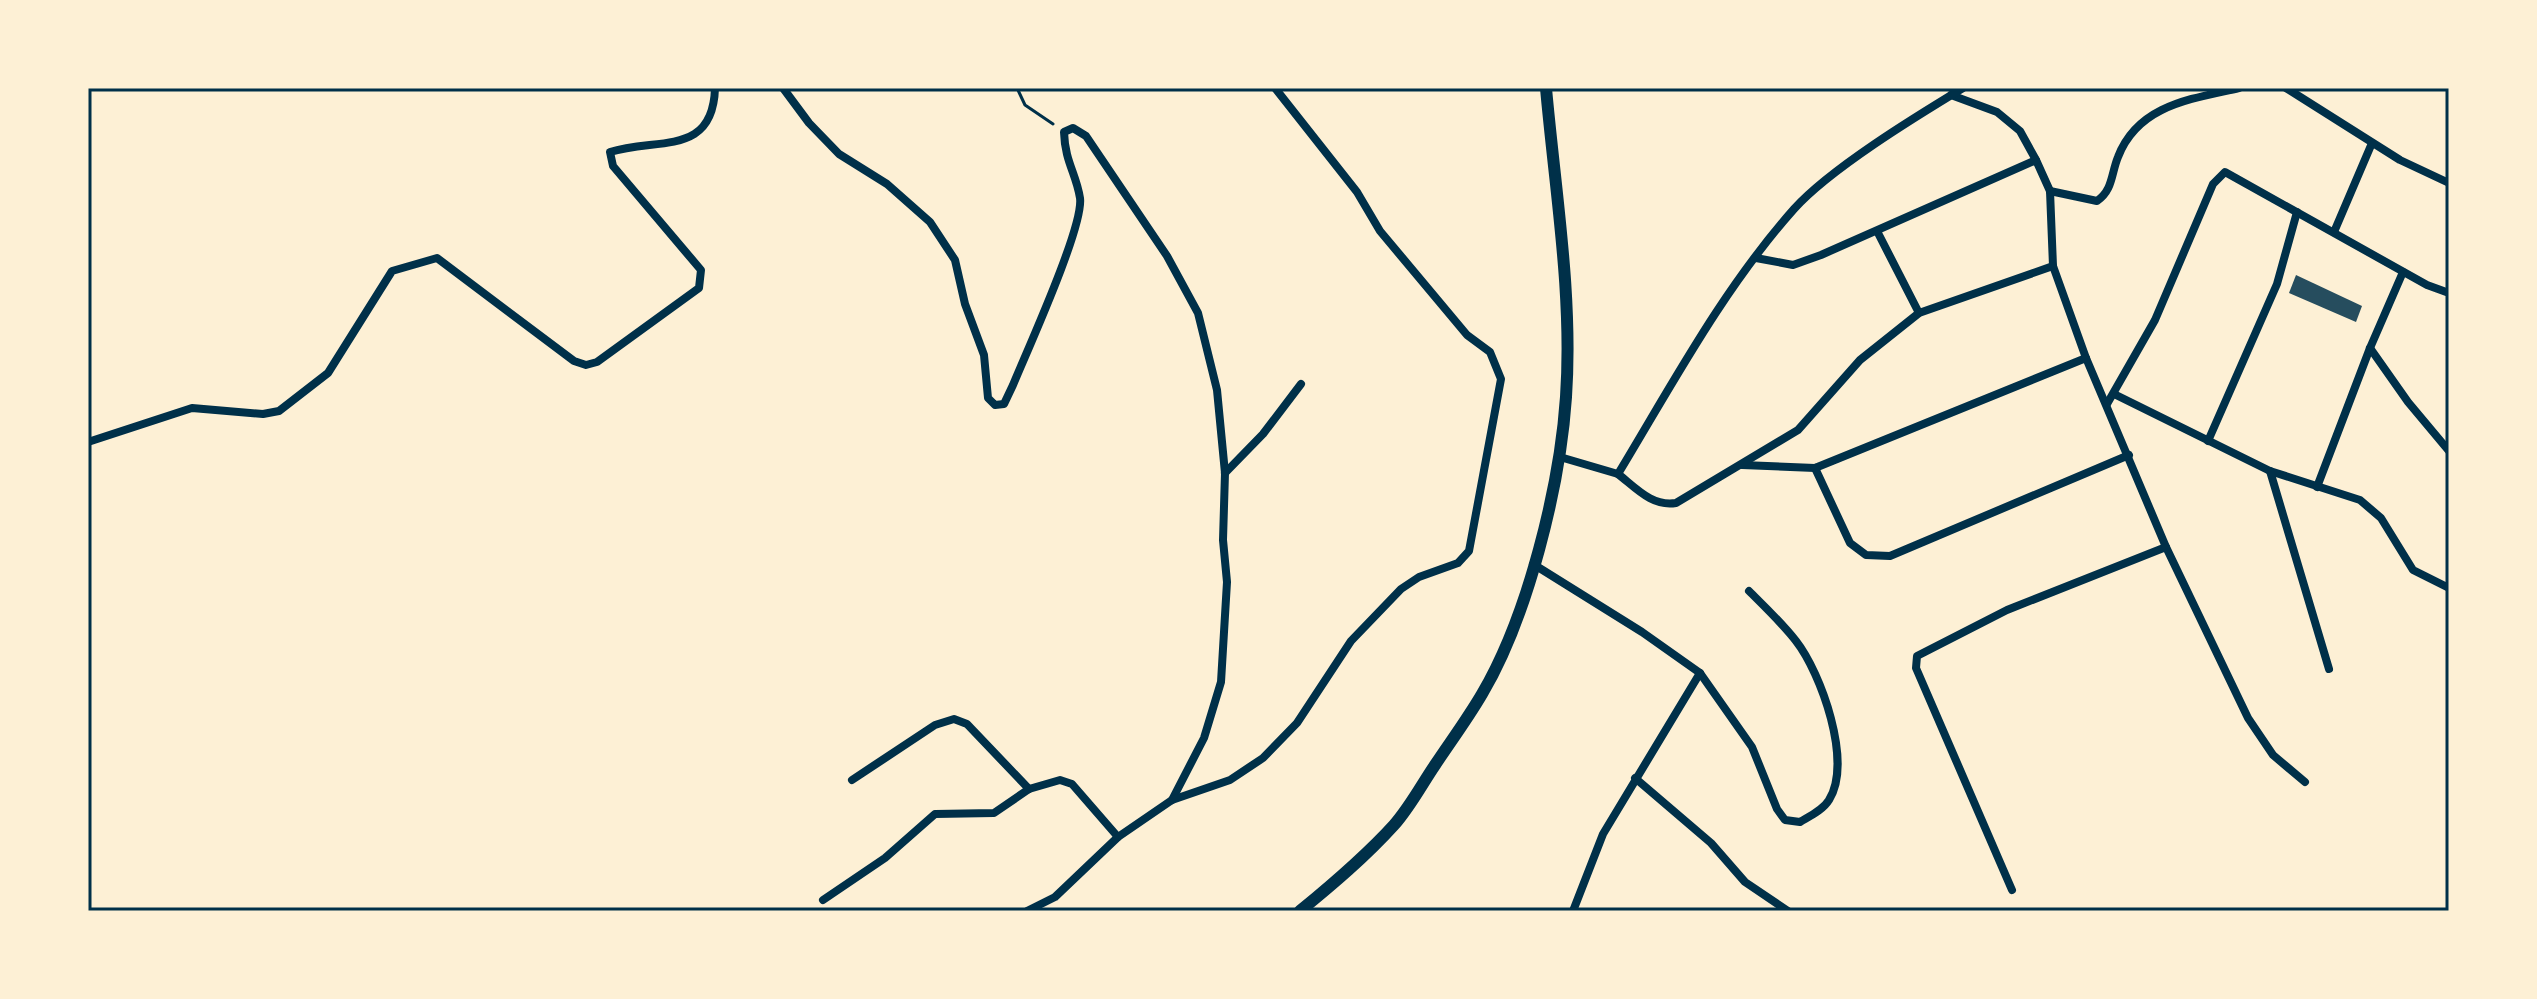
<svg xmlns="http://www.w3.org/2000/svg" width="2537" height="999" font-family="'Open Sans',sans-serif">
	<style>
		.building { fill: #264d5e }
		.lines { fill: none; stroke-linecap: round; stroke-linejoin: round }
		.path { stroke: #003049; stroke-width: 3 }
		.minor { stroke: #003049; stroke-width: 8 }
		.primary { stroke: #003049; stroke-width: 12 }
		.neatline { fill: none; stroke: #003049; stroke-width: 3 }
	</style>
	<rect width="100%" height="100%" fill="#fdf0d5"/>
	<path class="building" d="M2296 275 2362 306 2356 322 2289 293Z"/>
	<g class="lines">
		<path class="path" d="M1017 88 1025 105 1053 124"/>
		<g class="minor">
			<path d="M783 88 809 123 839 154 887 184 930 222 955 260 965 304 984 355 988 398 995 405 1004 404 1013 385C1027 351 1084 226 1080 198 1076 173 1065 162 1064 132L1073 128 1086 136 1167 256 1198 313 1217 390 1225 473 1223 540 1227 582 1221 682 1204 738 1172 800"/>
			<path d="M2286 88 2400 160 2449 183"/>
			<path d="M1951 95 1997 112 2020 131 2036 160 2050 191 2053 266 2086 358 2166 547 2248 718 2273 755 2305 782"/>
			<path d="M2050 191 2097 201C2113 190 2111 174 2118 157 2138 105 2191 99 2239 88"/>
			<path d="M1877 231 1919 313"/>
			<path d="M2334 232 2372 143"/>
			<path d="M1756 258 1793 265 1821 255 2036 160"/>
			<path d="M2370 348 2408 402 2449 451"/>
			<path d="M2114 394 2270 471 2360 500 2381 518 2413 570 2449 588"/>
			<path d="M2107 404 2155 320 2213 184 2225 172 2427 285 2449 293"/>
			<path d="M2208 441 2277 284 2297 212"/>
			<path d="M88 442 192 408 263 414 279 411 328 373 392 271 437 258 574 361 586 365 597 362 699 288 701 270 613 166 610 152C657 137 713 157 715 88"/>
			<path d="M1560 457 1618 474C1673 383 1723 289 1794 209 1830 169 1915 117 1963 88"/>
			<path d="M1742 465 1815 468 2086 358"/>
			<path d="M1815 468 1850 543 1866 555 1890 556 2129 455"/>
			<path d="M2270 471 2329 669"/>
			<path d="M1225 473 1263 434 1301 384"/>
			<path d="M1618 474C1636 488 1652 507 1676 503L1798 430 1860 360 1919 313 2053 266"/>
			<path d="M2317 487 2370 348 2403 272"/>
			<path d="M1533 564 1642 632 1700 673 1752 747 1777 809 1785 820 1800 822C1810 816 1823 810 1829 800 1853 762 1821 673 1796 641 1782 623 1765 607 1749 591"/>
			<path d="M1635 778 1711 843 1745 882 1788 911"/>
			<path d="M852 780 935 725 954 719 967 724 1029 789"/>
			<path d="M2012 890 1916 668 1917 656 2007 610 2166 547"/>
			<path d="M823 900 885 858 935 814 994 813 1029 789 1060 780 1072 784 1118 837"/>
			<path d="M1027 911 1055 897 1118 837 1172 800 1230 780 1263 758 1297 723 1351 641 1401 589 1419 577 1458 563 1469 551 1501 379 1490 352 1467 335 1380 231 1357 192 1275 88"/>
			<path d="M1573 911 1603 834 1700 673"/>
		</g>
		<path class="primary" d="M1300 911C1333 884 1365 857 1394 825 1410 807 1422 784 1435 765 1451 741 1468 718 1482 694 1528 616 1560 486 1566 397 1573 295 1555 190 1546 88"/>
	</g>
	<rect width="2537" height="999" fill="none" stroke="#fdf0d5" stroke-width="180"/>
	<rect x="90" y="90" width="2357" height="819" class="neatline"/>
</svg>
